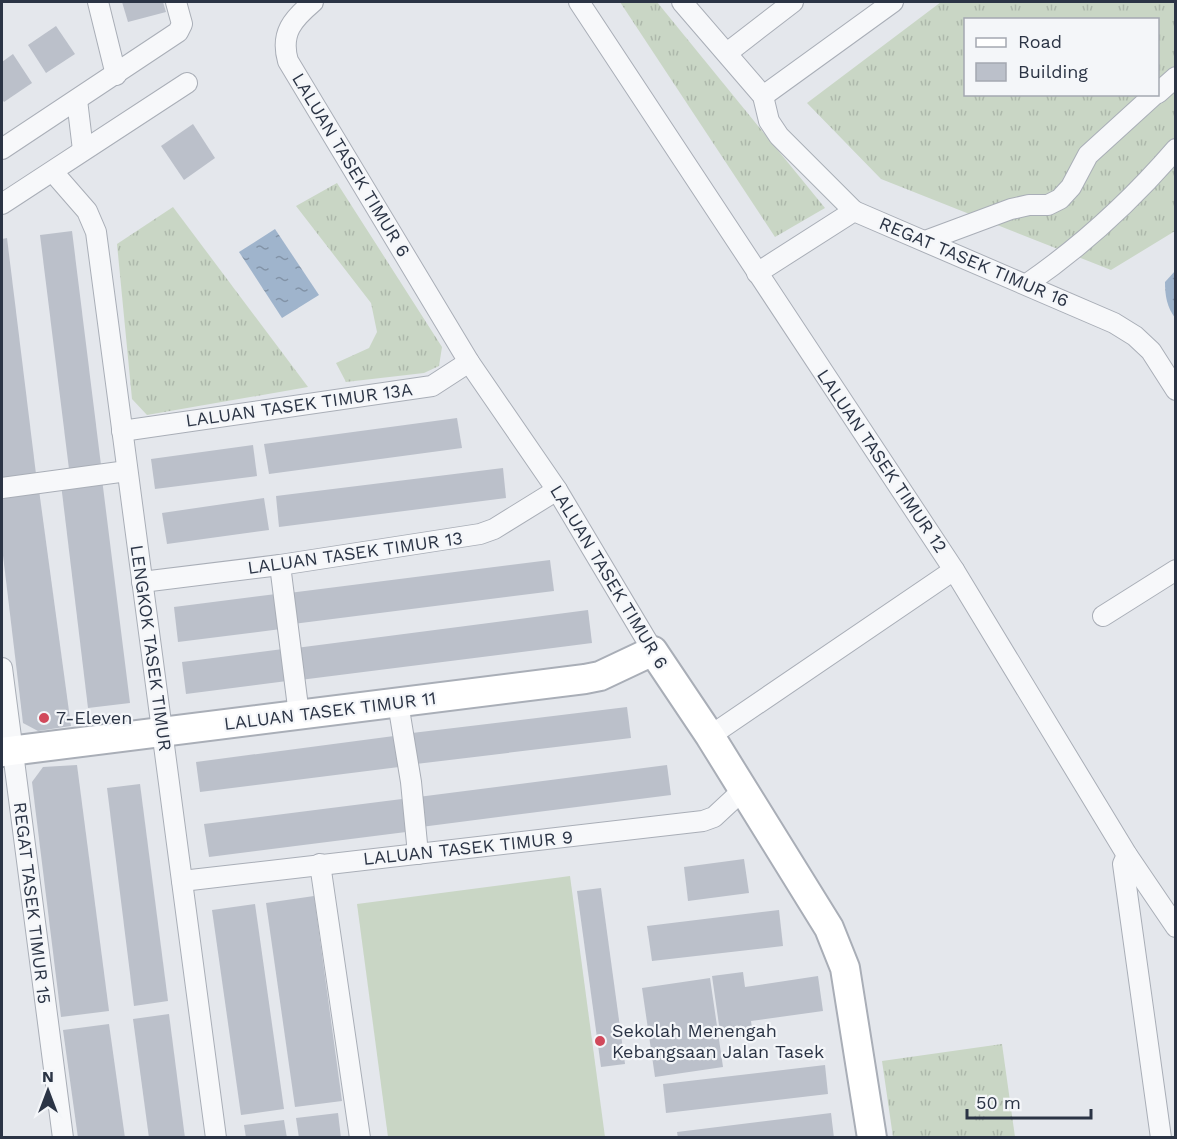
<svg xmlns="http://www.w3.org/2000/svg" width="1177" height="1139" font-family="'Work Sans',sans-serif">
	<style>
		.grass { fill: url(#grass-tufts); fill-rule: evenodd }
		.pitch { fill: #c9d6c5 }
		.water { fill: url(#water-ripples) }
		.building { fill: #bbc0ca }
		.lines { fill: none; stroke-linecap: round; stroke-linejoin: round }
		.street-casing { stroke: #a9aeb7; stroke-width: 22 }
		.secondary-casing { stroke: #a9aeb7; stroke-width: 32 }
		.street { stroke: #f7f8fa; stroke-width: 20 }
		.secondary { stroke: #fff; stroke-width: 28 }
		.poi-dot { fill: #d1495b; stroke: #f4f6f9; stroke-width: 2 }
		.labels { text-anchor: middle; stroke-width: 4.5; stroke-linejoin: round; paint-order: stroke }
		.street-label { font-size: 18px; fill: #2b3445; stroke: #f4f6f9 }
		.poi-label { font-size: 18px; fill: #2b3445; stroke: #f4f6f9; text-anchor: start }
	</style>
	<defs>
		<pattern id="grass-tufts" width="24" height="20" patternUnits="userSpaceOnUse" patternTransform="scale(1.5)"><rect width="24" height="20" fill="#c9d6c5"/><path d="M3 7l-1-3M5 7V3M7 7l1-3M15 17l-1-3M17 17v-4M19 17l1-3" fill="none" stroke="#adb8ab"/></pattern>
		<pattern id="water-ripples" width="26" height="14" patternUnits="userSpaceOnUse" patternTransform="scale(1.5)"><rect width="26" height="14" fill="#9fb4cc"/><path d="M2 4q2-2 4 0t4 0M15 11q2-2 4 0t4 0" fill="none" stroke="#8293a7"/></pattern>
	</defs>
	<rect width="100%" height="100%" fill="#e4e7ec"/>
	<g class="grass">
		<path d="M620 2H657L825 208 775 237Z"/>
		<path d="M941 2H1175V231L1111 270 881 179 807 103ZM966 20H1158V94H966Z"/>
		<path d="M337 183 442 347 439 366 424 373 346 382 336 363 369 348 377 332 371 303 296 206Z"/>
		<path d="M173 207 308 387 147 415 132 399 117 244Z"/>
		<path d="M1002 1044 1015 1137H893L882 1061Z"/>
	</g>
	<path class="pitch" d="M570 876 605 1137H388L357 904Z"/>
	<g class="water">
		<path d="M275 229 319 295 282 318 239 252Z"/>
		<path d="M1175 271V318C1167 307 1165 296 1165 282Z"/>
	</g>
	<g class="building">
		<path d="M122 2H163L166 12 128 22Z"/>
		<path d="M56 26 75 54 46 73 28 45Z"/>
		<path d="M13 54 32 83 4 102 2 99V62Z"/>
		<path d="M193 124 215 158 184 180 161 146Z"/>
		<path d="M72 231 101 465 69 469 40 235Z"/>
		<path d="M7 238 36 474 2 479V239Z"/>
		<path d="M457 418 462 448 269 474 264 444Z"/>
		<path d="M253 445 257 476 155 489 151 459Z"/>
		<path d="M503 468 506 498 279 527 276 496Z"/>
		<path d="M102 479 130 703 88 708 61 484Z"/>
		<path d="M39 490 71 726 38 731 23 723 2 547V493Z"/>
		<path d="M264 498 269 530 167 544 162 513Z"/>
		<path d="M550 560 554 591 293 624 289 593Z"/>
		<path d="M276 594 281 629 178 642 174 607Z"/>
		<path d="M588 610 592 643 300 680 296 648Z"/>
		<path d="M283 649 287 681 186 694 182 662Z"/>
		<path d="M627 707 631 738 416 764 412 733Z"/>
		<path d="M394 736 399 767 200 792 196 762Z"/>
		<path d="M77 765 109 1011 61 1017 32 782 43 767Z"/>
		<path d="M667 765 671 795 421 827 418 797Z"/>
		<path d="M140 784 168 1001 134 1006 107 788Z"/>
		<path d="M402 799 406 832 209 857 204 824Z"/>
		<path d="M744 859 749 893 688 901 684 867Z"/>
		<path d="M601 888 625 1064 601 1067 577 891Z"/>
		<path d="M314 896 342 1101 295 1107 266 903Z"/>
		<path d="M255 904 284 1109 241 1115 212 910Z"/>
		<path d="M779 910 783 946 652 961 647 926Z"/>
		<path d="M743 972 745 987 818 976 823 1011 751 1021 753 1035 721 1039 712 976Z"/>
		<path d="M710 978 723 1067 655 1077 642 988Z"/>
		<path d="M169 1014 185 1138H149L133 1019Z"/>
		<path d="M109 1024 125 1138H78L63 1030Z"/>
		<path d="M825 1065 828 1094 666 1113 663 1084Z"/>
		<path d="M338 1113 341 1138H299L296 1118Z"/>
		<path d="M831 1113 834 1138H678L677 1132Z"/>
		<path d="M284 1120 287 1138H246L244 1125Z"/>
	</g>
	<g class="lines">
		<g class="street-casing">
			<g id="street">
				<path d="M98 2 116 75"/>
				<path d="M313 2C293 19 280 33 288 61L469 362 557 490 653 651"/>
				<path d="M579 2 954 570 1127 855 1176 927"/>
				<path d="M682 2 763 96 769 121 779 136 854 211"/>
				<path d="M727 53 793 2"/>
				<path d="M1158 93 1176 77"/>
				<path d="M763 96 893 2"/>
				<path d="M77 100 83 150"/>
				<path d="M2 149 178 32 182 24 176 2"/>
				<path d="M53 172 87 211 96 232 216 1138"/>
				<path d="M2 204 187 83"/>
				<path d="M925 241 1011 209 1029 205H1048L1060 199 1071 187 1088 155 1155 94"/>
				<path d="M757 273 854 211 1114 323 1135 336 1151 351 1176 390"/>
				<path d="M1027 284C1082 246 1132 200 1176 149"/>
				<path d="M122 431 432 386 469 362"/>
				<path d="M2 488 127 471"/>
				<path d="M280 565 299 715"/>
				<path d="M142 582 280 565 480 534 494 529 557 490"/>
				<path d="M1103 616 1176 570"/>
				<path d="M2 668 63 1138"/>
				<path d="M398 703 411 782 418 854"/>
				<path d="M710 736 954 570"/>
				<path d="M1127 855 1123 864 1161 1138"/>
				<path d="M320 864 360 1138"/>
				<path d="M182 881 703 821 714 817 743 790"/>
			</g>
		</g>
		<g class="secondary-casing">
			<path id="secondary" d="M2 752 585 679 600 676 653 651 710 736 829 928 845 968 872 1138"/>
		</g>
		<use href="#street" class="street"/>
		<use href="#secondary" class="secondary"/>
	</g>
	<g class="poi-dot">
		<circle cx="44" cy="718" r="6"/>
		<circle cx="600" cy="1041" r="6"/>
	</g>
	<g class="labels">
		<g class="street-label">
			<text transform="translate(351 165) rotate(59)" y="6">LALUAN TASEK TIMUR 6</text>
			<text transform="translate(974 262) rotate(23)" y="6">REGAT TASEK TIMUR 16</text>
			<text transform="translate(299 405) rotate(-8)" y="6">LALUAN TASEK TIMUR 13A</text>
			<text transform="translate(882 461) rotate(56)" y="6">LALUAN TASEK TIMUR 12</text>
			<text transform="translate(355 553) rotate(-8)" y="6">LALUAN TASEK TIMUR 13</text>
			<text transform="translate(609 577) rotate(59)" y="6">LALUAN TASEK TIMUR 6</text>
			<text transform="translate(151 648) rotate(82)" y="6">LENGKOK TASEK TIMUR</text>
			<text transform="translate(330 711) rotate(-7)" y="6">LALUAN TASEK TIMUR 11</text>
			<text transform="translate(468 848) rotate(-6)" y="6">LALUAN TASEK TIMUR 9</text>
			<text transform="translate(32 903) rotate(83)" y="6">REGAT TASEK TIMUR 15</text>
		</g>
		<g class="poi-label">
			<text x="56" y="724">7-Eleven</text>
			<text x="612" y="1037">Sekolah Menengah<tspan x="612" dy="21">Kebangsaan Jalan Tasek</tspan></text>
		</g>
	</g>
	<rect width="1177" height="1139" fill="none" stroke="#2b3445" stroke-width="6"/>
	<rect x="964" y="18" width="195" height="78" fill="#f4f6f9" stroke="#a4a8b1" stroke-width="1.5"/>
	<rect x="976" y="38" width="30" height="9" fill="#ffffff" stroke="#a4a8b1" stroke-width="1.5"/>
	<text x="1018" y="48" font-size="18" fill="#2b3445">Road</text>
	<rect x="976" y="63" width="30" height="18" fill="#bbc0ca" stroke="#a4a8b1" stroke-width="1.5"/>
	<text x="1018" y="78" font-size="18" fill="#2b3445">Building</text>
	<g transform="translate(48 1091)" stroke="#f4f6f9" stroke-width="4.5" paint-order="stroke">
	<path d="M0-4.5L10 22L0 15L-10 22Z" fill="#2b3445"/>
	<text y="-9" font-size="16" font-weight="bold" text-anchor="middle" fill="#2b3445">N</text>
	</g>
	<path d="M967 1109v9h124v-9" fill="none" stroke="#2b3445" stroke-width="3"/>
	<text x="976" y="1109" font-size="18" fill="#2b3445" stroke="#f4f6f9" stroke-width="4.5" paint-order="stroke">50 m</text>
</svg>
